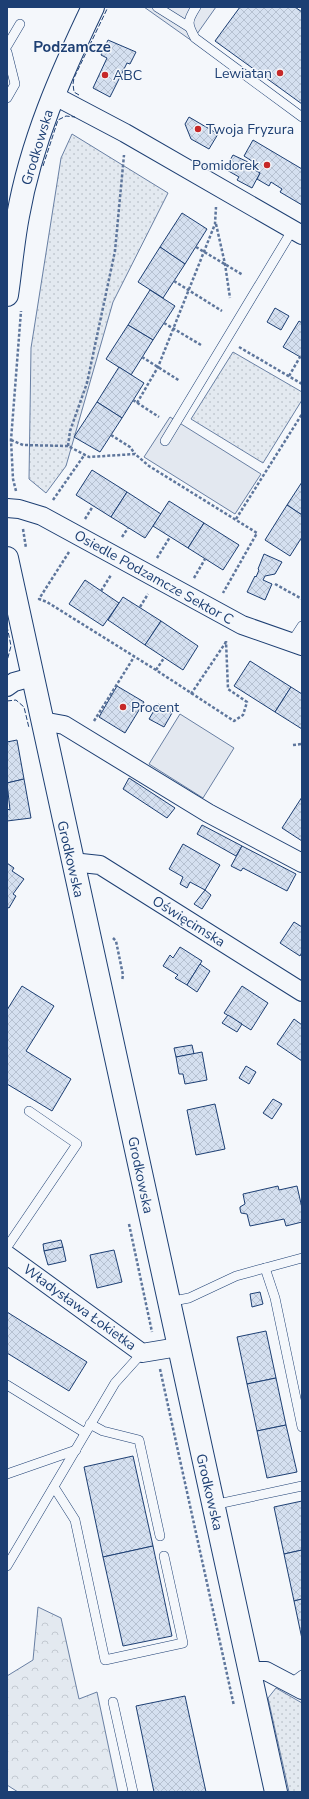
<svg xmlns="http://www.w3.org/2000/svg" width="309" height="1799" font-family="'Nunito Sans',sans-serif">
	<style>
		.green { fill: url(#green-dots); stroke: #687fa3 }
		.forest { fill: url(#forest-crowns); stroke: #687fa3 }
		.parking { fill: #e3e8f0; stroke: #687fa3 }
		.building { fill: url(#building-cross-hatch); stroke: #1d3f73 }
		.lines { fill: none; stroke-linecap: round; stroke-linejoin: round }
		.service-casing { stroke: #1d3f73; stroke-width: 10 }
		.minor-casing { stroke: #1d3f73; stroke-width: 20 }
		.secondary-casing { stroke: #1d3f73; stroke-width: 24 }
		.path { stroke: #5e769c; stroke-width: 2.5; stroke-dasharray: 3 2; stroke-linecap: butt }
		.service { stroke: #f4f7fb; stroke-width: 9 }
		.minor { stroke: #f4f7fb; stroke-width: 18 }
		.secondary { stroke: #f4f7fb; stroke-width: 22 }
		.fence { stroke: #1d3f73; stroke-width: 1; stroke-dasharray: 5 2; stroke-linecap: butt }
		.poi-dot { fill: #c62828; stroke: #f4f7fb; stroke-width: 1.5 }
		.labels { text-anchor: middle; stroke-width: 3; stroke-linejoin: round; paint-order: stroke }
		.poi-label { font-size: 14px; fill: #1d3f73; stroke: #f4f7fb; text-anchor: start }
		.street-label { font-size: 14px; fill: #1d3f73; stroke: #f4f7fb }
		.neighbourhood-label { font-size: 15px; font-weight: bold; fill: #1d3f73; stroke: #f4f7fb }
	</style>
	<defs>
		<pattern id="green-dots" width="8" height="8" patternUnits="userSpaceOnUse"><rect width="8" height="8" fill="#e3e9f0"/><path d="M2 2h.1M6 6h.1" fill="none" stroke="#c2c9d1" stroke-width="1.8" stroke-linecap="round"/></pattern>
		<pattern id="forest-crowns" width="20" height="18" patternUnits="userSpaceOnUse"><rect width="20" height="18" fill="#e3e9f0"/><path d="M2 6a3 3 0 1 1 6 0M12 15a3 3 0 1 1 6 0" fill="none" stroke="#c2c9d1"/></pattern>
		<pattern id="building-cross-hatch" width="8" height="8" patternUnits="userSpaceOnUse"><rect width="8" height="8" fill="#d5e0f0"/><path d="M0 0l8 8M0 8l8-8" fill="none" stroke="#b6c1d1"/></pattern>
	</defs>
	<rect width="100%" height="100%" fill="#f4f7fb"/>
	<g class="green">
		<path d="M72 134 168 193 113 302 66 466 46 493 29 479 31 348 61 158Z"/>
		<path d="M233 352 302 392V400L263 463 191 419Z"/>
		<path d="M276 1688 302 1703V1792H289L268 1698Z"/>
	</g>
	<path class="forest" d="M38 1607 61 1618 79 1699 97 1692 118 1792H18L7 1785V1676L33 1660Z"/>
	<g class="parking">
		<path d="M144 7H216L192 41Z"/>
		<path d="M170 417 261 474 235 514 144 457Z"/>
		<path d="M180 714 234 748 203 798 149 764Z"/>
	</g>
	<g class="building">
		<path d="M240 7H295L302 12V104L215 41Z"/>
		<path d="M108 40 136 52 130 64 127 63 110 97 93 88 107 58 101 55Z"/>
		<path d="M189 117 218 134 209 149 191 139 185 124Z"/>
		<path d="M253 140 302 169V205L280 192 282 189 271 182 269 186 257 179 260 173 254 170 255 168 252 166 255 163 244 156Z"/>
		<path d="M233 155 248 162 246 165 260 173 252 188 237 180 239 177 225 169Z"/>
		<path d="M182 213 207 229 185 264 160 247Z"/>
		<path d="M160 247 185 264 163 298 138 282Z"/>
		<path d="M150 290 175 306 153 340 128 325Z"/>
		<path d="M275 308 289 316 281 330 267 322Z"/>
		<path d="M299 321 302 323V358L283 347Z"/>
		<path d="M128 325 153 340 131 375 106 359Z"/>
		<path d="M119 367 144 383 122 418 97 402Z"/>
		<path d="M97 402 122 418 100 452 74 437Z"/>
		<path d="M92 470 127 492 111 517 76 495Z"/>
		<path d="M302 482V515L287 505Z"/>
		<path d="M127 492 161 514 145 538 111 517Z"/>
		<path d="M169 501 204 523 188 548 153 526Z"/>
		<path d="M287 505 302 515V537L290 556 265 540Z"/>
		<path d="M204 523 239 545 223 570 188 548Z"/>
		<path d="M264 554 282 562 275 574 265 576 263 580 272 584 265 600 247 592 255 576 256 577 259 570 258 569Z"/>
		<path d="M85 580 119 603 103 626 69 604Z"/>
		<path d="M123 597 161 621 145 645 108 620Z"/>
		<path d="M161 621 198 646 183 670 145 645Z"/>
		<path d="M250 661 291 687 275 712 234 686Z"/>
		<path d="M117 686 144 702 125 733 99 717Z"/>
		<path d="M291 687 302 694V729L275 712Z"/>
		<path d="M158 704 172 713 164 727 149 719Z"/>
		<path d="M17 740 24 779 7 783V742Z"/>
		<path d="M129 778 175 808 167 818 123 789Z"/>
		<path d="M24 779 31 818 7 821V809L10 810 7 783Z"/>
		<path d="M302 797V841L282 828Z"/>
		<path d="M202 825 242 846 236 856 197 834Z"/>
		<path d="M183 844 220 865 205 890 190 882 187 888 180 884 183 877 169 869Z"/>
		<path d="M242 846 296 874 287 891 243 868 241 871 231 866Z"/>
		<path d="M7 863 14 868 12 871 24 879 13 894 16 896 9 908 7 907Z"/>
		<path d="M205 890 211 895 202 909 194 904Z"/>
		<path d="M294 922 302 927V952L300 956 280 943Z"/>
		<path d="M180 947 202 961 187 985 175 978 178 975 163 966 170 955 173 958Z"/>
		<path d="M200 964 210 971 197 992 187 985Z"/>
		<path d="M22 986 54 1006 26 1051 71 1079 52 1111 7 1084V1010Z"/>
		<path d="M242 986 268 1003 251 1030 224 1013Z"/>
		<path d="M228 1015 242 1024 237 1032 222 1023Z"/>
		<path d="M294 1019 302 1025V1061L277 1044Z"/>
		<path d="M192 1045 194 1054 176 1057 174 1048Z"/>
		<path d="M202 1052 207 1080 185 1084 183 1074H179L176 1057Z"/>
		<path d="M246 1066 256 1072 249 1084 239 1078Z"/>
		<path d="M273 1099 282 1104 272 1119 263 1113Z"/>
		<path d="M215 1104 225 1149 196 1155 187 1110Z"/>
		<path d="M278 1186 279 1190 297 1186 302 1208V1222L286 1226 284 1219 250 1226 247 1214 241 1213 240 1209V1207L245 1204 243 1194Z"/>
		<path d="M61 1240 63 1247 44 1251 43 1244Z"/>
		<path d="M63 1247 66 1261 48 1265 44 1251Z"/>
		<path d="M114 1250 122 1282 97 1288 90 1255Z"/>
		<path d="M260 1292 263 1304 252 1307 250 1294Z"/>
		<path d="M7 1312 87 1362 69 1391 7 1353Z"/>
		<path d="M266 1331 276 1378 247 1384 237 1337Z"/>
		<path d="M276 1378 286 1425 257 1431 247 1384Z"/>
		<path d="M286 1425 297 1472 267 1478 257 1431Z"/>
		<path d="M133 1456 153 1546 103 1557 84 1467Z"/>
		<path d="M302 1501V1550L284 1554 274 1507Z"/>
		<path d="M153 1546 172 1636 123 1646 103 1557Z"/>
		<path d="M302 1550V1599L294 1601 284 1554Z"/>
		<path d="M302 1599V1639L294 1601Z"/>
		<path d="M185 1696 206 1792H154L136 1706Z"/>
	</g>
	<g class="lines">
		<g class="service-casing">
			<g id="service">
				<path d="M157 7 189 27"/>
				<path d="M196 7C187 21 187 24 195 38L302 117"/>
				<path d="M7 46 20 24"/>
				<path d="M7 52 15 84 7 98"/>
				<path d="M165 441 293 229"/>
				<path d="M291 643 302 626"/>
				<path d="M7 1247 77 1144 29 1111"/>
				<path d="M265 1268 302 1258"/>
				<path d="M168 1302 189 1298 236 1276 265 1268 275 1298 302 1427"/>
				<path d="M7 1385 85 1433"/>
				<path d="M90 1424 103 1431 139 1440 160 1536"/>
				<path d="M7 1474 76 1450"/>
				<path d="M54 1487 75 1520 105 1660 183 1643 164 1556"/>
				<path d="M213 1505 302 1486"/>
				<path d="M7 1566 115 1383 142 1353"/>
				<path d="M290 1684 302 1675"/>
				<path d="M113 1702 133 1792"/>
			</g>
		</g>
		<g class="minor-casing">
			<g id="minor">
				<path d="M53 95 125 133 302 235"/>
				<path d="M7 508 19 509 42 516 242 625 302 646"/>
				<path d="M7 687 14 682 32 677"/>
				<path d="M42 721 64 725 208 813 302 863"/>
				<path d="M72 862 100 865 302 992"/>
				<path d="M7 1255 142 1353 178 1347"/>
				<path d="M250 1671H266L302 1690"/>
			</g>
		</g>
		<g class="secondary-casing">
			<g id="secondary">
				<path d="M7 295C11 268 13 242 18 216 31 142 61 74 93 7"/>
				<path d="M7 558 276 1792"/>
			</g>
		</g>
		<g class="path">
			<path d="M216 224 225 264 230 298"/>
			<path d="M196 247 243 275"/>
			<path d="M174 281 222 311"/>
			<path d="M164 323 201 345"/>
			<path d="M239 347 302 384"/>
			<path d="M142 357 180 381"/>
			<path d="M289 376 300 357"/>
			<path d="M133 400 159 417"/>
			<path d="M137 403 158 367 215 224 216 207"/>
			<path d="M111 435 130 447 135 454"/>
			<path d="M11 440 23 445 68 446 89 457 135 454 149 466 257 533 223 593"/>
			<path d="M68 446 70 431 87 383 115 251 124 155"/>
			<path d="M16 491 13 479 11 440 21 311"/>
			<path d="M53 500 85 454"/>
			<path d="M85 519 93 506"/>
			<path d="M236 519 302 414"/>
			<path d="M23 529 26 548"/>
			<path d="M122 537 128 528"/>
			<path d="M301 539 302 540"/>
			<path d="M69 552 39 599 47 602 156 670 234 721 243 715 247 702 228 689 226 641"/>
			<path d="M157 558 170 537"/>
			<path d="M194 578 205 559"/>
			<path d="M275 584 302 599"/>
			<path d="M101 591 111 575"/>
			<path d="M140 607 148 594"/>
			<path d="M156 670 164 658"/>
			<path d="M191 694 226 642"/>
			<path d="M94 721 134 657"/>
			<path d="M293 745 302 744"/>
			<path d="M113 938 116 941 123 975 122 981"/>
			<path d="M129 1224 152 1332"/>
			<path d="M160 1369 234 1706"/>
		</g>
		<use href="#service" class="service"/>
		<use href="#minor" class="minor"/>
		<use href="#secondary" class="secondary"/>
		<g class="fence">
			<path d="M79 95 74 92 73 84 74 78 108 7"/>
			<path d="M43 166 58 120 66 116 75 117"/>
			<path d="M7 626 11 646 7 661"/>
			<path d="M7 701 16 700 24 707 29 728"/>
		</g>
	</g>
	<g class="poi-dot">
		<circle cx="280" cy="73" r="4"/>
		<circle cx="105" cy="75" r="4"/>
		<circle cx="198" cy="129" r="4"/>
		<circle cx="267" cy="165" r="4"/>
		<circle cx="123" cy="707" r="4"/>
	</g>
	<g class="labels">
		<g class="poi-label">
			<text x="272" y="78" text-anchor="end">Lewiatan</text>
			<text x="113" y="80">ABC</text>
			<text x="206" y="134">Twoja Fryzura</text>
			<text x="259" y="170" text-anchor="end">Pomidorek</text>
			<text x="131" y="712">Procent</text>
		</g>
		<g class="street-label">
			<text transform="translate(37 147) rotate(-73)" y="5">Grodkowska</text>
			<text transform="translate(154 577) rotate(29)" y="5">Osiedle Podzamcze Sektor C</text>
			<text transform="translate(71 859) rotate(77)" y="5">Grodkowska</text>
			<text transform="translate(189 921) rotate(32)" y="5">Oświęcimska</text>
			<text transform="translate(141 1175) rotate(78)" y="5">Grodkowska</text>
			<text transform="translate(80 1307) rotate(36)" y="5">Władysława Łokietka</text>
			<text transform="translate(210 1492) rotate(77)" y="5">Grodkowska</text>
		</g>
		<g class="neighbourhood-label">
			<text x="72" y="52">Podzamcze</text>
		</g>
	</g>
	<rect width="309" height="1799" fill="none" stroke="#1d3f73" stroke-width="16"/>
</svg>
